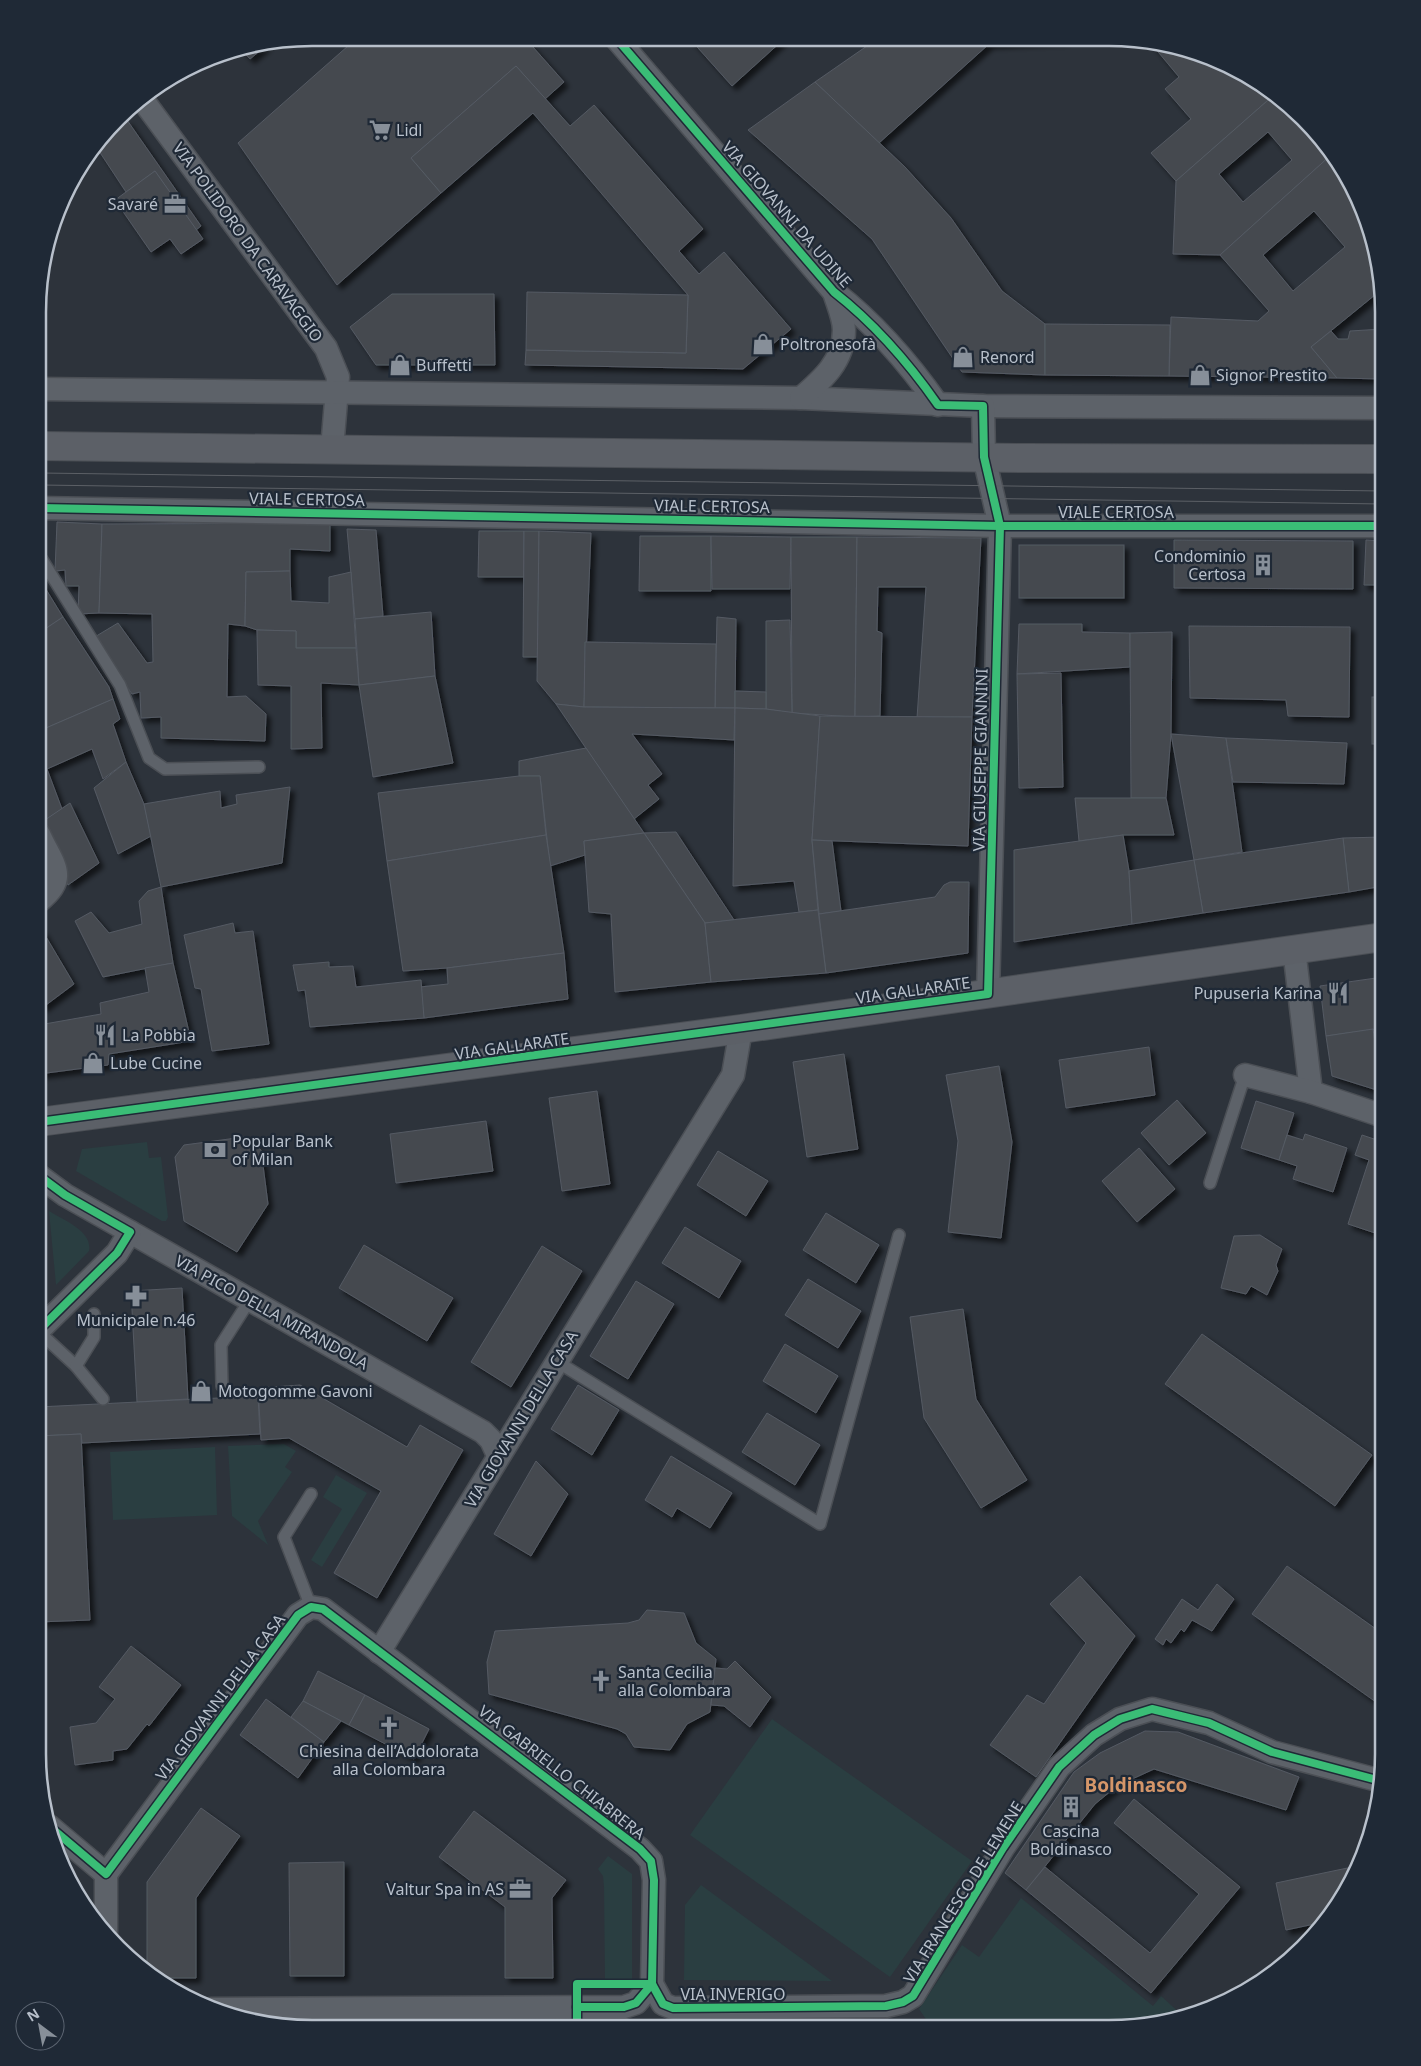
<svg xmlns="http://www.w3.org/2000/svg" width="1421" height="2066" font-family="'Noto Sans',sans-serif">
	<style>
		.green { fill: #2a3e41 }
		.building { fill: #444a50; stroke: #555a63; fill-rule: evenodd; filter: url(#shadow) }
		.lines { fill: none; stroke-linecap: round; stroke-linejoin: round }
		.lane-casing { stroke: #4b4f55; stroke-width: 14 }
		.street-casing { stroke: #4b4f55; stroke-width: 25 }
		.secondary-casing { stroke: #4b4f55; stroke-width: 30 }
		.lane { stroke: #5d6269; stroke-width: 11 }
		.street { stroke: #5d6269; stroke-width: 22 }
		.secondary { stroke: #5c6067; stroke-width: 28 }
		.tram { stroke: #5c6066; stroke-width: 1 }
		.cycleway-casing { stroke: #1f2936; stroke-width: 11 }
		.cycleway { stroke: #3abd76; stroke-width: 8 }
		.labels { text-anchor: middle; stroke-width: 4.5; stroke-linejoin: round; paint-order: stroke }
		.poi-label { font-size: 16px; fill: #b8c0cb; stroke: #1f2936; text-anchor: start }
		.street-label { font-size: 16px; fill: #b8c0cb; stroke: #1f2936 }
		.quarter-label { font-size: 19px; font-weight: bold; fill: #d59669; stroke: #1f2936 }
		.rim { fill: none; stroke: #b8c0cb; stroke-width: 2.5 }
	</style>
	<defs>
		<filter id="shadow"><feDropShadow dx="4.5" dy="4.5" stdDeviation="2.5" flood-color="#0009"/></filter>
	</defs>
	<rect width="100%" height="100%" fill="#2d333b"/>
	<g class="green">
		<path d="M147 1142 149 1158 161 1157 168 1217 166 1221H162L76 1171 82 1149Z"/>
		<path d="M49 1211C63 1220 93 1231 89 1251L56 1285Z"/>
		<path d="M284 1444 296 1451 285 1467 292 1472 258 1521 268 1545 232 1516 228 1446Z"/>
		<path d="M215 1447 217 1515 113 1520 110 1452Z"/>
		<path d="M336 1475 367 1493 322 1567 311 1560 342 1509 323 1497Z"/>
		<path d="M772 1719 972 1861 890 1977 690 1835Z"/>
		<path d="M608 1856 632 1874V1981H605L604 1887 603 1876 598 1869Z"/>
		<path d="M701 1885 832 1981 684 1980 685 1905Z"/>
		<path d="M1021 1898 1153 2006 1161 1996 1183 2016 1163 2023 1109 2028H932L919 2009 962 1945 979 1957Z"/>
	</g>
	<g class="building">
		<path d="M357 38H525L564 82 545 99 516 66 411 158 441 193 337 285 238 143Z"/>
		<path d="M690 39H784L732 86Z"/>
		<path d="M877 39H983L989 44 879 143 815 82Z"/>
		<path d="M983 39 1065 40 989 44Z"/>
		<path d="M1149 41 1214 58 1275 94 1176 181 1151 153 1191 119 1165 89 1179 77Z"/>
		<path d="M267 45 250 59 241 49Z"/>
		<path d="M516 66 570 126 594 105 703 229 679 251 699 274 724 252 791 329 743 369 525 365 526 350 686 353 688 295 533 113 441 193 411 158Z"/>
		<path d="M815 82 905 167 951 218 1002 291 1045 324V375L962 372 872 239 748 130Z"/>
		<path d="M1275 94 1331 155 1220 255 1173 254 1176 181ZM1268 132 1292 160 1243 202 1219 174Z"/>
		<path d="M127 120 201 226 196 230 155 171 126 192 97 148 107 135Z"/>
		<path d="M1331 155 1355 191 1378 258 1381 290 1311 347 1337 378 1169 376 1171 317 1258 321 1269 311 1220 255ZM1314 211 1345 247 1293 291 1263 255Z"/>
		<path d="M155 171 203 239 181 254 170 239 151 252 115 200Z"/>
		<path d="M527 292 688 295 686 353 526 350Z"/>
		<path d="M392 294H494L495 365H376L350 327Z"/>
		<path d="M1045 324 1170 325 1169 376 1045 375Z"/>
		<path d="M1383 329V379L1337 378 1311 347 1331 331 1338 339H1348L1350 331Z"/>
		<path d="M57 522 102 524 99 613 78 614 79 586H66L65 570 55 571Z"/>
		<path d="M330 523V551L290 549V571L246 572 245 626 228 624 227 697 246 696 266 714 265 741 161 738V717L141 718 140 692 132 694 93 638 118 623 147 663 153 662 152 614 99 613 102 524Z"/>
		<path d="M347 529 376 530 383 616 355 619Z"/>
		<path d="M479 531H524V577H478Z"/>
		<path d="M524 531H539L538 657H523Z"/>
		<path d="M539 531 591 533 584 707 556 704 537 681Z"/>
		<path d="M640 536H711V591H639Z"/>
		<path d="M711 536 791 537 790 589H712Z"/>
		<path d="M791 537H857L855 717 792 713Z"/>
		<path d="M857 537 981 538 972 717 917 718 926 587H878L877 631 882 633 880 716 855 717Z"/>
		<path d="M1174 540 1353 541V589L1174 588Z"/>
		<path d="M1366 540 1383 541V585H1364Z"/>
		<rect x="1019" y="545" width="105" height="53"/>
		<path d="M290 571 291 601 329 603V577L351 572 356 648H296V631L257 630 245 626 246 572Z"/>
		<path d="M39 578 63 617 39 633Z"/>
		<path d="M431 612 435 676 359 685 355 619Z"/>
		<path d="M63 617 109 687 113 699 39 731V633Z"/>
		<path d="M717 617 736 619 735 708H715Z"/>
		<path d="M790 620 792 713 766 709V621Z"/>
		<path d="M1019 624H1082V632L1130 633V667L1017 674Z"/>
		<path d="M1189 626 1350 627 1349 717 1288 716 1286 700 1190 698Z"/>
		<path d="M257 630 296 631V648H356L359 685 321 683 322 748 291 749V686L258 685Z"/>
		<path d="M1172 632 1171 734 1166 798H1131L1130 633Z"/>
		<path d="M585 642 716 644 715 708 584 707Z"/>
		<path d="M1061 673 1063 787 1019 788 1017 674Z"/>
		<path d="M435 676 453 763 373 777 359 685Z"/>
		<path d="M735 691 766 692V709L735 708Z"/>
		<rect x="1372" y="697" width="11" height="47"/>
		<path d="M113 699 120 719 113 724 126 762 103 779 92 749 47 769 62 809 42 822 39 813V731Z"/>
		<path d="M556 704 584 707 735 708 734 740 632 734 662 774 648 785 659 799 634 819Z"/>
		<path d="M735 708 766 709 820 716 812 840 818 910 799 912 794 881 733 886Z"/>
		<path d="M820 716 972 717 968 846 812 840Z"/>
		<path d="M1171 734 1226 738 1242 852 1194 860Z"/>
		<path d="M1226 738 1347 743 1344 784 1233 782Z"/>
		<path d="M586 748 644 833 584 841 585 855 550 866 540 776H519V761Z"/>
		<path d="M126 762 144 804 151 836 118 854 94 788Z"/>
		<path d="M519 776H540L546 835 387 861 378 793Z"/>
		<path d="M290 787 282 863 161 887 144 804 220 791 221 808 237 804 236 795Z"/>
		<path d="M1075 798H1166L1174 835H1123L1079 841Z"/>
		<path d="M70 803 99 863 68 885 42 822Z"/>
		<path d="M676 832 734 920 705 923 644 833Z"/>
		<path d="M644 833 705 923 711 982 615 992 611 914 589 912 584 841Z"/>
		<path d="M546 835 564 953 447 968 403 971 387 861Z"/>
		<path d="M1123 835 1129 871 1132 924 1014 942V850Z"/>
		<path d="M1383 837V886L1349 892 1343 838Z"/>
		<path d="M1343 838 1349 892 1203 913 1194 860Z"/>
		<path d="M812 840 832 841 841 911 819 914Z"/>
		<path d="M39 850 48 879 39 886Z"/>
		<path d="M1194 860 1203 913 1132 924 1129 871Z"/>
		<path d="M950 882H969L968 953 826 973 819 914 935 897 944 885Z"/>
		<path d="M161 887 173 963 103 977 75 921 91 912 109 933 142 924 139 901 148 891Z"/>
		<path d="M818 910 826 973 711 982 705 923Z"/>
		<path d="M233 923 235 933 253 931 269 1044 212 1051 201 989 195 988 184 935Z"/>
		<path d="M42 930 74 984 42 1008 39 1003V933Z"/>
		<path d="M564 953 568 999 424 1018 420 987 448 984 447 968Z"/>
		<path d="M329 962V967L353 966 356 987 421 980 424 1018 310 1027 305 990 298 991 293 965Z"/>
		<path d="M173 963 191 1041 109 1054 108 1065 39 1074V1025L101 1014 100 1003 149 992 145 968Z"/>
		<path d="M1383 977V1028L1326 1036 1320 986Z"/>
		<path d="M1373 1029 1377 1055 1383 1057V1092L1332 1076 1326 1036Z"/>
		<path d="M1149 1047 1155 1095 1066 1108 1059 1060Z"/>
		<path d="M844 1054 858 1149 807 1157 793 1062Z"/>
		<path d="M999 1066 1012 1142 1001 1238 948 1232 958 1141 946 1075Z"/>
		<path d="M597 1091 610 1184 562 1191 549 1098Z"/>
		<path d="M1177 1100 1206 1133 1169 1165 1141 1133Z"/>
		<path d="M1256 1101 1294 1113 1279 1160 1241 1148Z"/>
		<path d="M486 1121 493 1171 396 1183 390 1134Z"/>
		<path d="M1305 1134 1347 1148 1333 1192 1293 1179 1297 1166 1279 1160 1287 1135 1303 1140Z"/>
		<path d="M1362 1135 1383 1142V1207L1375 1233 1348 1224 1369 1160 1355 1155Z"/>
		<path d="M244 1137 261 1150 268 1204 237 1252 184 1221 175 1157 184 1145Z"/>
		<path d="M1139 1148 1175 1189 1137 1222 1102 1181Z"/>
		<path d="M718 1151 768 1181 746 1216 697 1185Z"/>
		<path d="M1383 1207V1235L1375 1233Z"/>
		<path d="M826 1213 879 1245 856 1283 803 1250Z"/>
		<path d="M685 1227 741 1261 719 1298 662 1263Z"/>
		<path d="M1260 1235 1282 1249 1276 1265 1278 1271 1267 1295 1251 1286 1246 1294 1221 1288 1234 1236Z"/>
		<path d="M364 1245 453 1298 427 1341 339 1288Z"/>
		<path d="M542 1246 582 1271 511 1387 471 1362Z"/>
		<path d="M808 1279 861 1311 838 1348 785 1315Z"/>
		<path d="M636 1281 674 1304 628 1379 590 1356Z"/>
		<path d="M182 1288 188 1399 137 1402 131 1291Z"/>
		<path d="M963 1309 976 1399 1027 1480 981 1508 924 1418 910 1317Z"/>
		<path d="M1202 1334 1372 1455 1335 1506 1165 1384Z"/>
		<path d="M785 1344 838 1376 816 1413 763 1381Z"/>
		<path d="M300 1385 407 1447 420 1425 463 1450 377 1598 334 1573 381 1491 289 1438 261 1440 258 1388Z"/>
		<path d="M578 1385 619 1410 592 1455 551 1429Z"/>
		<path d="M258 1396 260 1434 82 1443 81 1434 38 1436V1407Z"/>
		<path d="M767 1413 820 1445 795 1485 742 1452Z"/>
		<path d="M81 1434 90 1620 38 1622V1436Z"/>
		<path d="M671 1456 732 1493 710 1528 677 1508 672 1517 645 1500Z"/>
		<path d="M536 1461 568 1494 531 1556 494 1534Z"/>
		<path d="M1287 1566 1383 1634V1707L1252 1614Z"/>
		<path d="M1080 1576 1135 1636 1036 1777 990 1745 1027 1695 1044 1704 1086 1643 1050 1604Z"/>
		<path d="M1217 1584 1234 1599 1212 1631 1192 1620 1184 1632 1181 1629 1171 1643 1166 1639 1163 1645 1155 1639 1182 1599 1198 1610Z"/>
		<path d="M647 1610 684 1613 696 1643 716 1659 710 1712 687 1724 670 1750 634 1747 626 1734 617 1729 489 1694 487 1662 495 1631 628 1623 639 1620Z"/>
		<path d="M131 1646 181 1685 149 1726 147 1724 127 1749 113 1751V1760L75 1765 70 1727 96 1723 115 1699 99 1687Z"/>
		<path d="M735 1661 771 1697 750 1727 724 1706 711 1705 715 1668 727 1669Z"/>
		<path d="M318 1671 365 1695 349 1725 303 1701Z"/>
		<path d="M365 1695 429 1729 414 1759 349 1725Z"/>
		<path d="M266 1699 324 1742 298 1778 240 1735Z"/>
		<path d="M303 1701 341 1721 324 1742 291 1717Z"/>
		<path d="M1145 1731 1178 1732 1299 1777 1286 1810 1154 1769 1117 1786 1095 1804 1026 1890 1005 1873 1074 1772 1100 1753Z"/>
		<path d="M1134 1799 1240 1887 1151 1993 1026 1890 1045 1867 1150 1953 1199 1894 1114 1823Z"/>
		<path d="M201 1808 240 1836 196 1898V1978H155L147 1973V1882Z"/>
		<path d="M474 1811 566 1880 552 1898 553 1978H505V1907L439 1857Z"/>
		<path d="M344 1862V1976H290L289 1863Z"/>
		<path d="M1357 1866 1337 1907 1324 1922 1286 1930 1276 1883Z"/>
	</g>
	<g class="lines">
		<g class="lane-casing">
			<g id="lane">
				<path d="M39 555 120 685 149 758 165 769 259 767"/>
				<path d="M1210 1183 1245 1075"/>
				<path d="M38 1331 76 1366 103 1399"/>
				<path d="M556 1361 820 1524 899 1235"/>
				<path d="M76 1366 94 1337V1314"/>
				<path d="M222 1386 221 1345 251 1298"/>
				<path d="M311 1494 284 1537 311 1607"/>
			</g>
		</g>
		<g class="street-casing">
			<g id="street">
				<path d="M616 38 834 292C875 324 908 362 938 405"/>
				<path d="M142 99 326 348 338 377 332 449"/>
				<path d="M40 389 801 398 983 406 1383 408"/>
				<path d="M801 398C822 380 844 361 844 330 844 318 837 303 834 292"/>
				<path d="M983 406 984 457 1000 526 988 994"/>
				<path d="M40 508 1000 526H1383"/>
				<path d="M39 901C70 877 52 864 39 834"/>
				<path d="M1294 949 1311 1092"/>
				<path d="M1245 1075 1311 1092 1383 1116"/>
				<path d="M38 1175 65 1195 483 1432 491 1440 498 1455"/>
				<path d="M38 1331 117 1253 130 1232"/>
				<path d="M379 1652 733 1075 741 1029"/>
				<path d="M49 1826 106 1874"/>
				<path d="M106 1874 298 1615 311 1607 323 1609 640 1849 651 1861 654 1880 652 1984 663 2004 673 2008 886 2006 903 2002 913 1996 1003 1848 1059 1767 1094 1735 1120 1719 1152 1709 1209 1723 1272 1752 1381 1781"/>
				<path d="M106 1933V1874"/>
				<path d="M211 2009 624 2007 636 2003 652 1984"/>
			</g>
		</g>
		<g class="secondary-casing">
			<g id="secondary">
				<path d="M40 446 1023 458 1383 459"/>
				<path d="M39 1122 741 1029 1383 937"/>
			</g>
		</g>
		<use href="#lane" class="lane"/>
		<use href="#street" class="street"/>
		<use href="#secondary" class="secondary"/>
		<g class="tram">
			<path d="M40 473 1383 491"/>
			<path d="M40 485 1383 504"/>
		</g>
		<g class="cycleway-casing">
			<g id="cycleway">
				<path d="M40 508 1000 526H1383"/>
				<path d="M39 1122 988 994 1000 526 984 457 983 406 938 405C908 362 875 324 834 292L616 38"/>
				<path d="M38 1331 117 1253 130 1232 65 1195 38 1175"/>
				<path d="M49 1826 106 1874 298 1615 311 1607 323 1609 640 1849 651 1861 654 1880 652 1984 663 2004 673 2008 886 2006 903 2002 913 1996 1003 1848 1059 1767 1094 1735 1120 1719 1152 1709 1209 1723 1272 1752 1381 1781"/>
				<path d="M577 2007H624L636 2003 652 1984"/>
				<path d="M577 2027V1984H652"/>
				<path d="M804 2028 891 2025"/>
			</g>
		</g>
		<use href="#cycleway" class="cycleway"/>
	</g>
	<defs>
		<g id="supermarket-bare" transform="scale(1.725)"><path d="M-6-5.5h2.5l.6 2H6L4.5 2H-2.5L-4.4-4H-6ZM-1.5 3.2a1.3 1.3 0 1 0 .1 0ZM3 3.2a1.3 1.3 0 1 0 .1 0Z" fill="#878f99" stroke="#1f2936" stroke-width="2.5" paint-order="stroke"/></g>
		<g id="office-bare" transform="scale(1.725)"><path d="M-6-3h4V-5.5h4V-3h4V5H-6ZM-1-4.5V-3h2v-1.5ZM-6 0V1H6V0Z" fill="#878f99" stroke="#1f2936" stroke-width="2.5" paint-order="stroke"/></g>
		<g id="shop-bare" transform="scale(1.725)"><path d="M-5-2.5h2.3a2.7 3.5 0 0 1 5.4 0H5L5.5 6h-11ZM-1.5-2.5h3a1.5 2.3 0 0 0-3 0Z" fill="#878f99" stroke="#1f2936" stroke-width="2.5" paint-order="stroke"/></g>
		<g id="building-bare" transform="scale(1.725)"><path d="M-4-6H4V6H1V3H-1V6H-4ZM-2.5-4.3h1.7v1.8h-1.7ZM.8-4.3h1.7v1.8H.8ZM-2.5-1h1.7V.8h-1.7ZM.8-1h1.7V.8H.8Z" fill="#878f99" stroke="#1f2936" stroke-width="2.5" paint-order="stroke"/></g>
		<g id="restaurant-bare" transform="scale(1.725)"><path d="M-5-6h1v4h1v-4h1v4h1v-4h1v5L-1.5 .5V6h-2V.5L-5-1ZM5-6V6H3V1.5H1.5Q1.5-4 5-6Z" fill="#878f99" stroke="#1f2936" stroke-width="2.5" paint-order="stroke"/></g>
		<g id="bank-bare" transform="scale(1.725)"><path d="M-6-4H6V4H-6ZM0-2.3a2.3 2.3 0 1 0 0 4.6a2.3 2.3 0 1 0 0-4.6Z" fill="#878f99" stroke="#1f2936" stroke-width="2.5" paint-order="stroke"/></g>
		<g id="pharmacy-bare" transform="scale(1.725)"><path d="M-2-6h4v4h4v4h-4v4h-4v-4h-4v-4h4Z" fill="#878f99" stroke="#1f2936" stroke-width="2.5" paint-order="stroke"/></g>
		<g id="church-bare" transform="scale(1.725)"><path d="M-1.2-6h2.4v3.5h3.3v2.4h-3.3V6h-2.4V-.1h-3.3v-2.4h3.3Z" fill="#878f99" stroke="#1f2936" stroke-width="2.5" paint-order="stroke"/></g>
	</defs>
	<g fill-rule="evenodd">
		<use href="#supermarket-bare" x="380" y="130"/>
		<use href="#office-bare" x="175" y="204"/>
		<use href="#shop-bare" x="763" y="344"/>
		<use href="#shop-bare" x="963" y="357"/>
		<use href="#shop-bare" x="400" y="365"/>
		<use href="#shop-bare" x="1200" y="375"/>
		<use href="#building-bare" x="1263" y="565"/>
		<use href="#restaurant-bare" x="1338" y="993"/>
		<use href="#restaurant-bare" x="105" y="1035"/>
		<use href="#shop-bare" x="93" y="1063"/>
		<use href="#bank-bare" x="215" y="1150"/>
		<use href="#pharmacy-bare" x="136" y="1296"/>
		<use href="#shop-bare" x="201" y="1391"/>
		<use href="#church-bare" x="601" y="1681"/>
		<use href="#church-bare" x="389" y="1727"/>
		<use href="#building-bare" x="1071" y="1807"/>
		<use href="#office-bare" x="520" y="1889"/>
	</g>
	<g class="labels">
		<g class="poi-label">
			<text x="396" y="136">Lidl</text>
			<text x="158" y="210" text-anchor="end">Savaré</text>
			<text x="780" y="350">Poltronesofà</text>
			<text x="980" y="363">Renord</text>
			<text x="416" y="371">Buffetti</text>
			<text x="1216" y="381">Signor Prestito</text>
			<text x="1246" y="562" text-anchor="end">Condominio<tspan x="1246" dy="18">Certosa</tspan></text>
			<text x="1322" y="999" text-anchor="end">Pupuseria Karina</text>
			<text x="122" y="1041">La Pobbia</text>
			<text x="110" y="1069">Lube Cucine</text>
			<text x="232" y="1147">Popular Bank<tspan x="232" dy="18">of Milan</tspan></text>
			<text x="136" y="1326" text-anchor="middle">Municipale n.46</text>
			<text x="218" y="1397">Motogomme Gavoni</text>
			<text x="618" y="1678">Santa Cecilia<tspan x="618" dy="18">alla Colombara</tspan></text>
			<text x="389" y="1757" text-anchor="middle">Chiesina dell’Addolorata<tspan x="389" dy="18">alla Colombara</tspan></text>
			<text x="1071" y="1837" text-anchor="middle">Cascina<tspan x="1071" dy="18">Boldinasco</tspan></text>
			<text x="504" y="1895" text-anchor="end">Valtur Spa in AS</text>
		</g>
		<g class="street-label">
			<text transform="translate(787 214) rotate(49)" y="6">VIA GIOVANNI DA UDINE</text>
			<text transform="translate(248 242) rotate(54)" y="6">VIA POLIDORO DA CARAVAGGIO</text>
			<text transform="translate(307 499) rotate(1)" y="6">VIALE CERTOSA</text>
			<text transform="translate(712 506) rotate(1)" y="6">VIALE CERTOSA</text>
			<text x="1116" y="518">VIALE CERTOSA</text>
			<text transform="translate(980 760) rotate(-89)" y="6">VIA GIUSEPPE GIANNINI</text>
			<text transform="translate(913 990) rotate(-8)" y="6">VIA GALLARATE</text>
			<text transform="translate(512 1046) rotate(-8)" y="6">VIA GALLARATE</text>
			<text transform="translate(272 1312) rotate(29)" y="6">VIA PICO DELLA MIRANDOLA</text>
			<text transform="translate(521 1419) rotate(-59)" y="6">VIA GIOVANNI DELLA CASA</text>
			<text transform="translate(220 1697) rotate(-53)" y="6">VIA GIOVANNI DELLA CASA</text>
			<text transform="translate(562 1772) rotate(38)" y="6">VIA GABRIELLO CHIABRERA</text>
			<text transform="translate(963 1892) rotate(-58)" y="6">VIA FRANCESCO DE LEMENE</text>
			<text x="733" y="2000">VIA INVERIGO</text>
		</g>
		<g class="quarter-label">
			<text x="1136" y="1792">Boldinasco</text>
		</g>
	</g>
	<path d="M0 0H1421V2066H0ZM312 46H1109A266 266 0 0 1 1375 312V1754A266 266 0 0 1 1109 2020H312A266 266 0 0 1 46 1754V312A266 266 0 0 1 312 46Z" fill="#1f2936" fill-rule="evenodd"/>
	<path class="rim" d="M312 46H1109A266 266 0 0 1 1375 312V1754A266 266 0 0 1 1109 2020H312A266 266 0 0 1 46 1754V312A266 266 0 0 1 312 46Z"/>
	<g transform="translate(40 2026) rotate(328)"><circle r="24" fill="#1f2936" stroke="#5c6572"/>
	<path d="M0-4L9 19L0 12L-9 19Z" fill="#878f99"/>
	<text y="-8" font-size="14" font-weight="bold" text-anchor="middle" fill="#b8c0cb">N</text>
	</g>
</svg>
